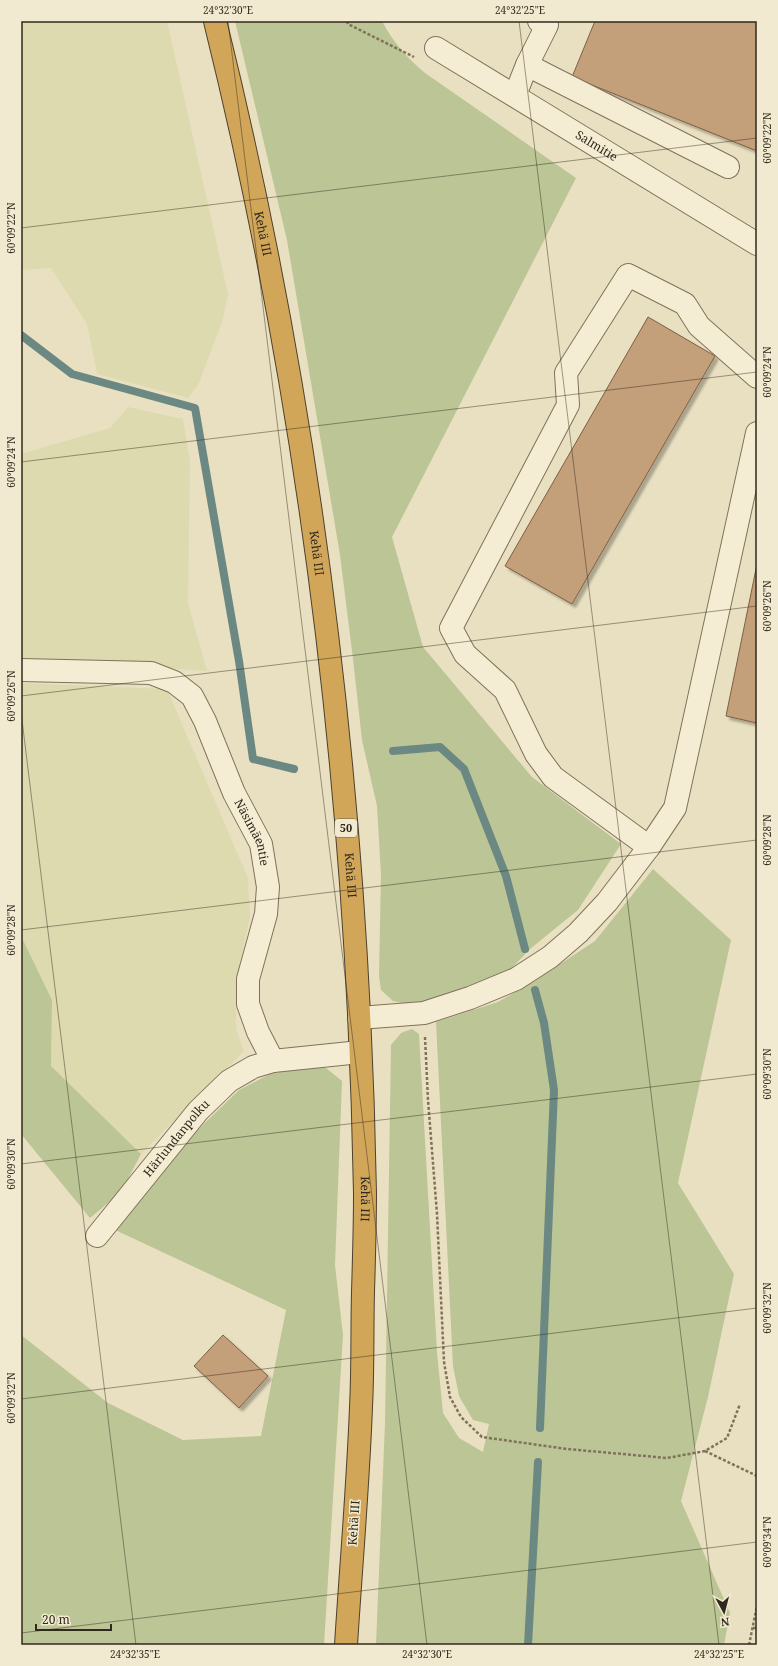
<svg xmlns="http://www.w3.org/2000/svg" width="778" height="1666" font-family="'Noto Serif',serif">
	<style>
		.farmland { fill: #dddaaf }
		.green { fill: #bcc596 }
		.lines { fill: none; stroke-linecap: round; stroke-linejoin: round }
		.stream { stroke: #6b8883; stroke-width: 8 }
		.building { fill: #c39f7a; stroke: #7d5f43; filter: url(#shadow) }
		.minor-casing { stroke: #80725a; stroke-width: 24 }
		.highway-casing { stroke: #4e402e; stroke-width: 24 }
		.path { stroke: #80725a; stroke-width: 2.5; stroke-dasharray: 3 2; stroke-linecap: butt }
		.minor { stroke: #f5edd3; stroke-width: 22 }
		.highway { stroke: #d1a659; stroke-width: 22 }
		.ticks { fill: none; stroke: #31291d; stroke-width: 1; stroke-opacity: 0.45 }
		.labels { text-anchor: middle; stroke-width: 3; stroke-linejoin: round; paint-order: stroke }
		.shield { fill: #f1ead0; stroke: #6b6353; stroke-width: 1 }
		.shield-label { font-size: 11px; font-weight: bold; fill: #31291d }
		.street-label { font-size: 12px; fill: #31291d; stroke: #f1ead0 }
		.neatline { fill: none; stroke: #31291d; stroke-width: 1.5 }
		.ticks-label { font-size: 10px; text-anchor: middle; fill: #31291d }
	</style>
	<defs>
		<filter id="shadow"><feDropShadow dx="3.5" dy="3.5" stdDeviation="1" flood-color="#0004"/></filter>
	</defs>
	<rect width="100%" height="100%" fill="#e9e0c1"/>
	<g class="farmland">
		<path d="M21 21H167L228 294 223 319 199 383 188 398 97 374 87 324 51 268 21 270Z"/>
		<path d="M128 407 183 419 190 461 188 603 207 671 21 658V450L24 453 110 428Z"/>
		<path d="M21 683 167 689 248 878 250 917 237 976 236 1029 244 1051 141 1154 51 1066 52 1000 21 936Z"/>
	</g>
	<g class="green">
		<path d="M235 21H382C393 42 407 58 425 73L576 178 392 537 423 647 532 777 621 844 578 910 530 949 510 970 446 995 411 1005 393 1001 381 990 379 976 381 875 377 806 362 740 353 659 340 555 287 240Z"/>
		<path d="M653 869 731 940 678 1183 734 1274 708 1397 681 1501 730 1613 724 1645H376L385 1423 391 1045 401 1033 412 1029 419 1034 437 1352 443 1413 459 1438 483 1452 489 1424 473 1420 459 1396 453 1366 436 1022 498 1002 533 982 595 941Z"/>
		<path d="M21 936 52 1000 51 1066 141 1154 121 1192 90 1218 21 1134Z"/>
		<path d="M303 1067 326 1068 342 1081 335 1265 343 1335 324 1645H21V1335L108 1403 183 1440 261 1436 286 1310 111 1228 184 1143 239 1090 270 1074Z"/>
	</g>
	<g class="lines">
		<g class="stream">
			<path d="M21 335 72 374 195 408 239 661 253 759 294 769"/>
			<path d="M393 751 440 747 464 769 506 876 525 949"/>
			<path d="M535 990 544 1023 554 1090 540 1428"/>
			<path d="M528 1645 538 1462"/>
		</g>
	</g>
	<g class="building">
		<path d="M595 21H757V151L572 77Z"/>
		<path d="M648 317 715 356 572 604 505 566Z"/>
		<path d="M757 564V723L726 716Z"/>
		<path d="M223 1335 268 1376 239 1408 194 1366Z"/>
	</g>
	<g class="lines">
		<g class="minor-casing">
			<g id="minor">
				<path id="s1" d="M436 48 757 244"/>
				<path d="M527 65 728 167"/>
				<path d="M515 95 527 65 547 25 539 21"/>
				<path id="s2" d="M21 670 151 673 174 682 192 696 205 721 234 793 261 844 268 887 266 914 248 979V1004L258 1032 273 1061"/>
				<path d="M649 847 553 777 536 754 505 690 465 654 451 628 568 405 566 373 628 275 685 304 699 326 757 377"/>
				<path d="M359 1018 424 1013 470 998 516 979 550 957 578 933 607 902 649 847 675 808 757 433"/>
				<path id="s3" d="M97 1236 198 1111 229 1081 253 1067 273 1061 360 1052"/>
			</g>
		</g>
		<g class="highway-casing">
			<g id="highway">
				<path id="s4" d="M215 21C310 404 358 799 365 1193 365 1226 364 1259 363 1292 362 1330 363 1369 361 1407 358 1486 351 1566 346 1645"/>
			</g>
		</g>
		<g class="path">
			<path d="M347 21 348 24 414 57"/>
			<path d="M425 1037 428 1100 437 1214 444 1362 450 1397 461 1417 482 1437 567 1449 667 1458 705 1451 727 1438 740 1404"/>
			<path d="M705 1451 757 1476"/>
			<path d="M753 1628H757"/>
			<path d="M749 1645 757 1606"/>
		</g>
		<use href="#minor" class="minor"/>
		<use href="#highway" class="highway"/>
	</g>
	<path class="ticks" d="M228 21 427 1645M519 21 719 1645M21 228 757 138M21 462 757 372M21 696 757 606M21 712 136 1645M21 930 757 840M21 1164 757 1074M21 1399 757 1308M21 1633 757 1542"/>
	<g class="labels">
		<rect class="shield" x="335" y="819" width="22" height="18" rx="3"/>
		<g class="shield-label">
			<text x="346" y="832">50</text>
		</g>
		<g class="street-label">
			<text dy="4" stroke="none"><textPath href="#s1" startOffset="188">Salmitie</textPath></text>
			<text dy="4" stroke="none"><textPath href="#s4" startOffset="218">Kehä III</textPath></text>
			<text dy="4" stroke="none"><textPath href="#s4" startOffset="542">Kehä III</textPath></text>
			<text dy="4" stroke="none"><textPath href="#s2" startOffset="327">Näsimäentie</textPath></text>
			<text dy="4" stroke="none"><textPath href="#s4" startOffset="866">Kehä III</textPath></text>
			<text dy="4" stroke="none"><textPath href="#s3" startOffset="126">Härlundanpolku</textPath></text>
			<text dy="4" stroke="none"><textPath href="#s4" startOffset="1190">Kehä III</textPath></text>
			<text transform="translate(354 1523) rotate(-86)" y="4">Kehä III</text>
		</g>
	</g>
	<rect width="778" height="1666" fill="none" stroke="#f1ead0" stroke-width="44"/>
	<g transform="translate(724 1612) rotate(173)" stroke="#f1ead0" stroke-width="3" paint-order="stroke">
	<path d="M0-3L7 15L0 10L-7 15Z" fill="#31291d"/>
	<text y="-6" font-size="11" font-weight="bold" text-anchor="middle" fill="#31291d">N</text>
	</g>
	<path d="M36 1624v6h75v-6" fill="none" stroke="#31291d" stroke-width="2"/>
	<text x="42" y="1624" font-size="12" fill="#31291d" stroke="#f1ead0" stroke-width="3" paint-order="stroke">20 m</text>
	<rect x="22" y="22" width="734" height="1622" class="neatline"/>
	<g class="ticks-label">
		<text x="228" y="14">24°32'30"E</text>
		<text x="520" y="14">24°32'25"E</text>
		<text transform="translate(767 138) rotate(-90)" y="4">60°09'22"N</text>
		<text transform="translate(11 228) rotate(-90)" y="4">60°09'22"N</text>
		<text transform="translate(767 372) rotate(-90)" y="4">60°09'24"N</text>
		<text transform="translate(11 462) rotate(-90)" y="4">60°09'24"N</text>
		<text transform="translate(767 606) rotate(-90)" y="4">60°09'26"N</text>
		<text transform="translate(11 696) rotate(-90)" y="4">60°09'26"N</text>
		<text transform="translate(767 840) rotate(-90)" y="4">60°09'28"N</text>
		<text transform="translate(11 930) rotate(-90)" y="4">60°09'28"N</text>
		<text transform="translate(767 1074) rotate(-90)" y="4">60°09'30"N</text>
		<text transform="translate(11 1164) rotate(-90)" y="4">60°09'30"N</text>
		<text transform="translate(767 1308) rotate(-90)" y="4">60°09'32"N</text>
		<text transform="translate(11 1398) rotate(-90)" y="4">60°09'32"N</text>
		<text transform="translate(767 1542) rotate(-90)" y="4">60°09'34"N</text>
		<text x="135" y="1658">24°32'35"E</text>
		<text x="427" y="1658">24°32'30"E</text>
		<text x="719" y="1658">24°32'25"E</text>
	</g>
</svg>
